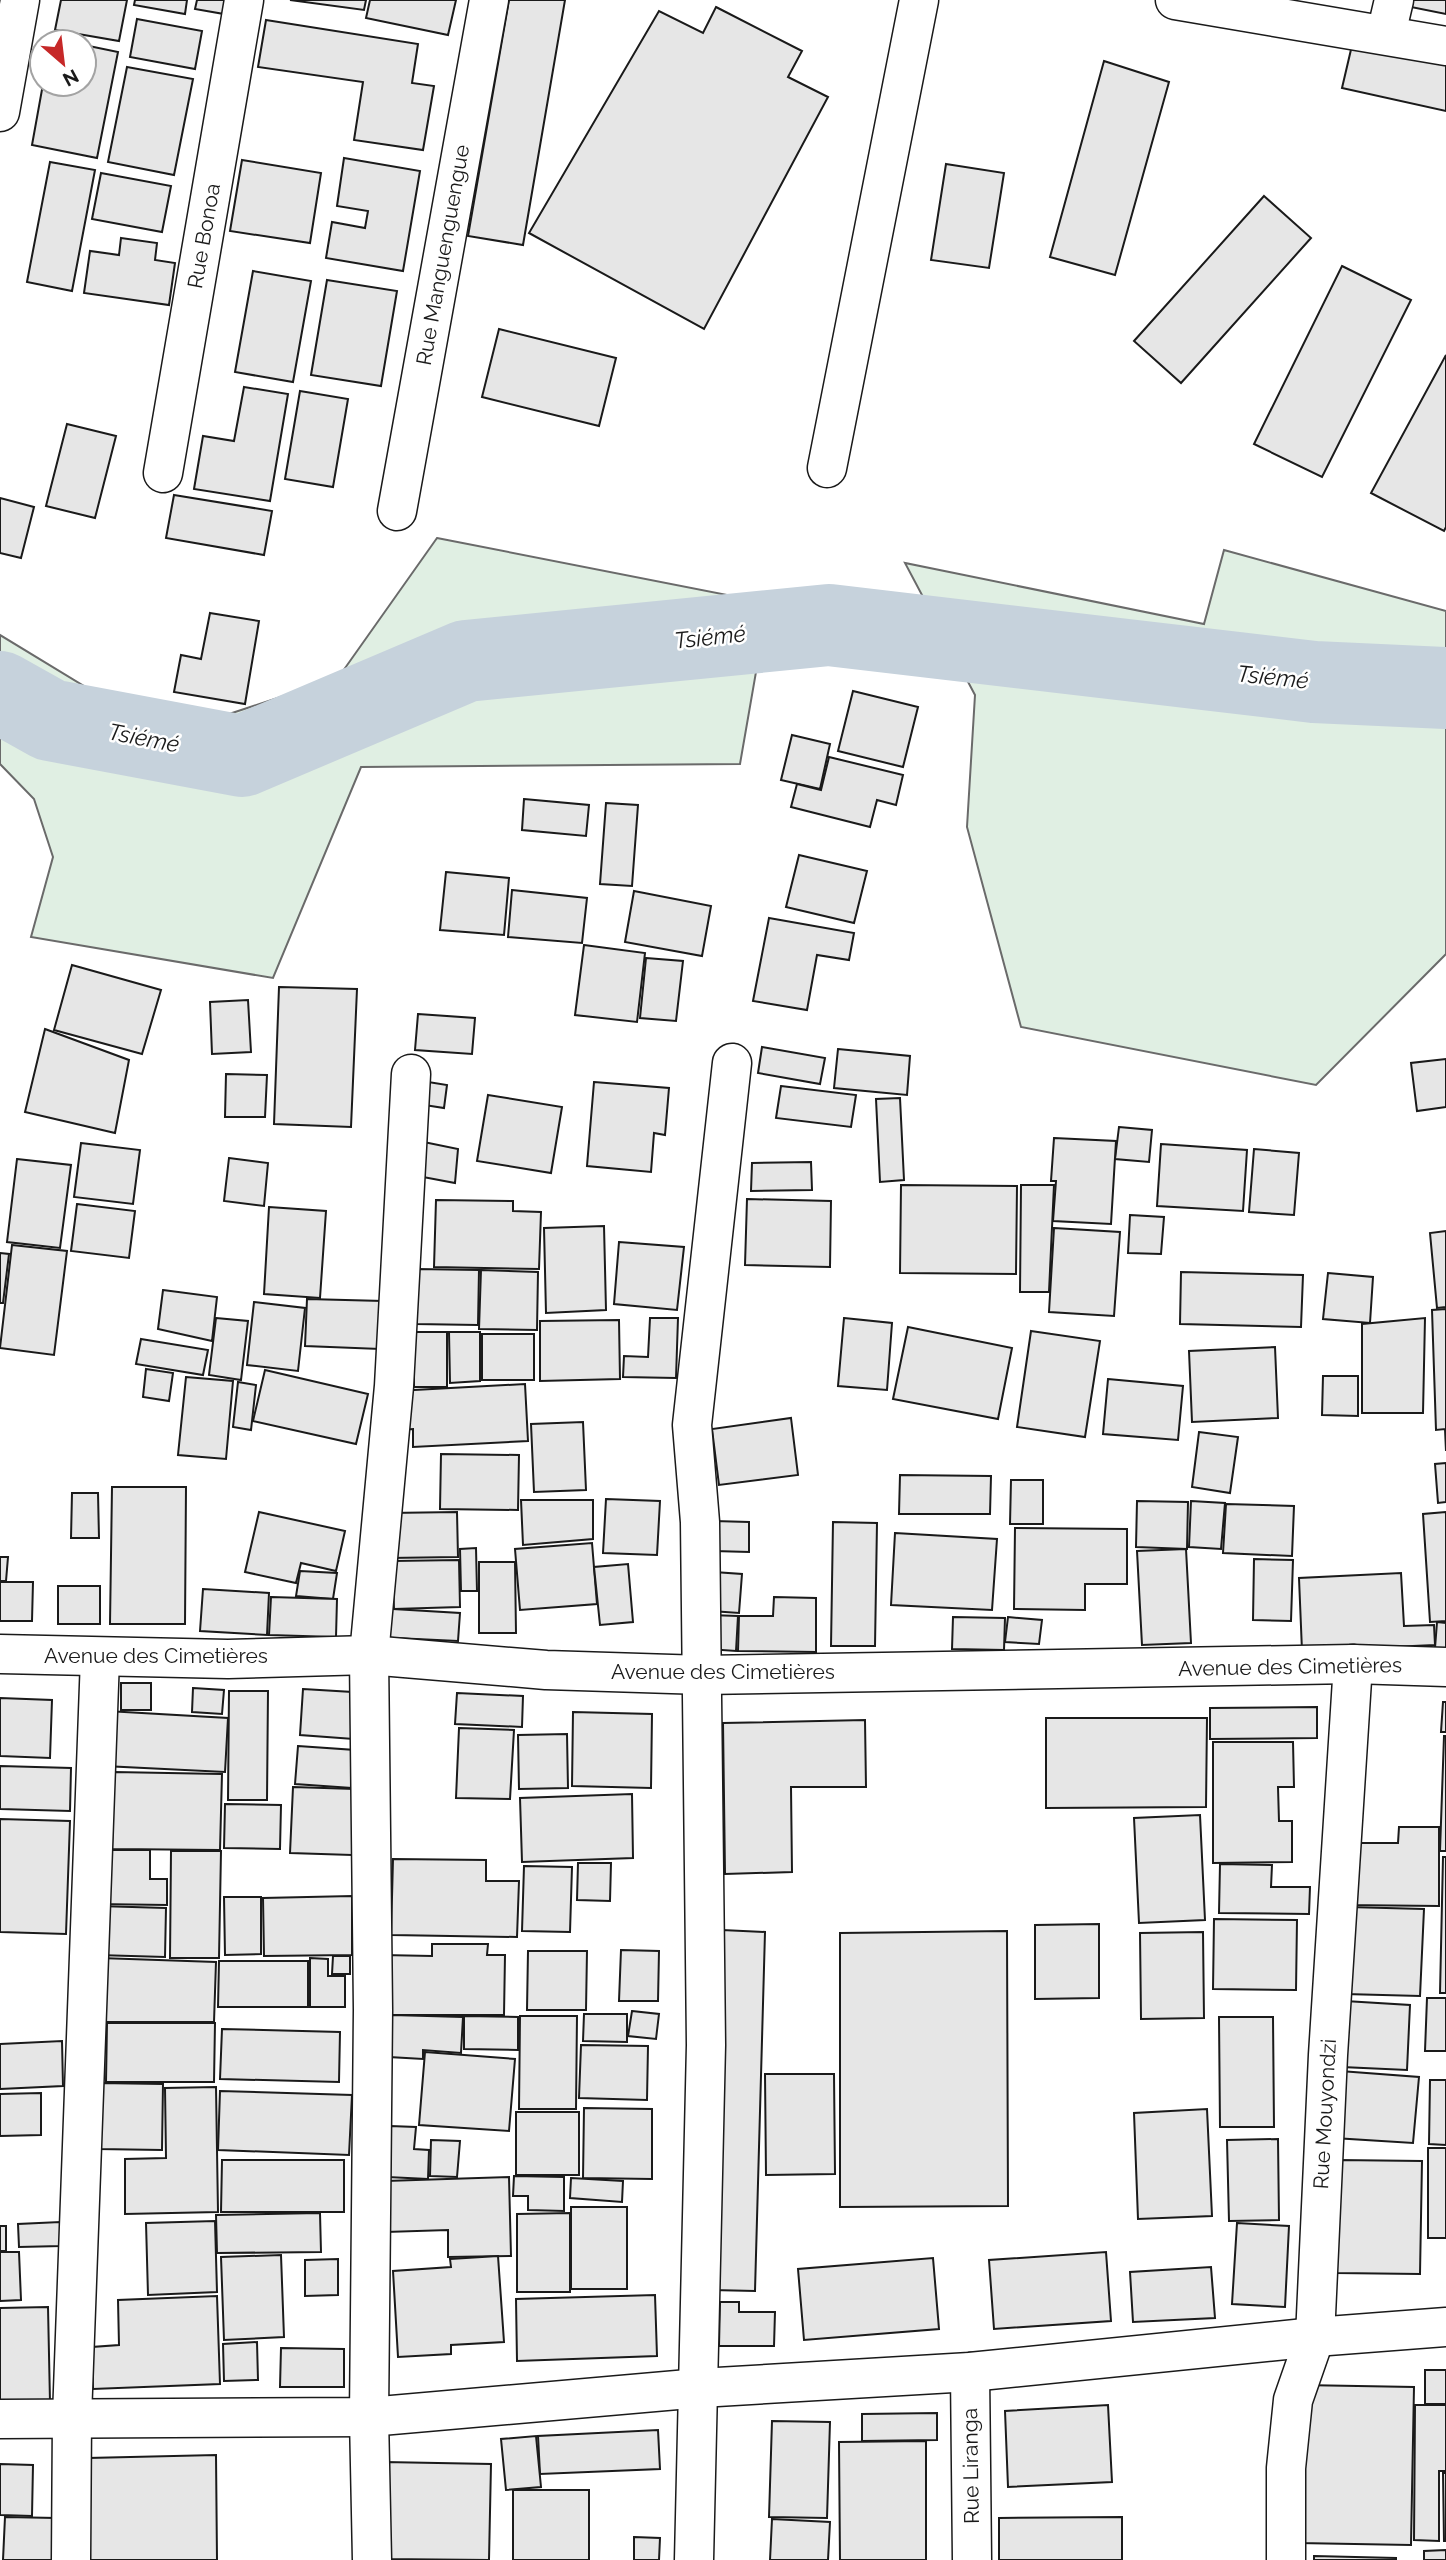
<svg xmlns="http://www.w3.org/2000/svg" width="1446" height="2560" font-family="Raleway,sans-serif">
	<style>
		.green { fill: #e0efe3; stroke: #6a6a6a; stroke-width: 2 }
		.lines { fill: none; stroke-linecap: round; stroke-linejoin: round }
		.river { stroke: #c6d2dc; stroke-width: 82 }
		.building { fill: #e6e6e6; stroke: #1a1a1a; stroke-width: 2 }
		.minor-casing { stroke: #1a1a1a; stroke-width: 41 }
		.minor { stroke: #fff; stroke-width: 38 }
		.labels { text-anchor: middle; stroke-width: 5; stroke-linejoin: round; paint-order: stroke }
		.street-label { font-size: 21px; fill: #1a1a1a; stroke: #fff }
		.water-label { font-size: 23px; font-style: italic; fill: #1a1a1a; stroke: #fff }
	</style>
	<rect width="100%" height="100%" fill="#fff"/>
	<g class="green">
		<path d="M437 538 768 603 740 764 361 767 273 978 31 937 53 857 34 799 0 764V635L89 689 220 717 338 678Z"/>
		<path d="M1224 550 1446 611V954L1316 1085 1021 1027 967 827 975 695 905 563 1204 624Z"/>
	</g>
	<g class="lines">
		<path class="river" d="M0 692 50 720 242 756 466 661 829 625 1314 682 1446 688"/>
	</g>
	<g class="building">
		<path d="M61 0H127L119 41 55 30Z"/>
		<path d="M135 0H187L185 14 134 5Z"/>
		<path d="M197 0H227L224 14 195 9Z"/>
		<path d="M290 0H366L364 10Z"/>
		<path d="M370 0H456L448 35 366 18Z"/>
		<path d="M509 0H565L523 245 468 236Z"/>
		<path d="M1407 0H1446V14L1406 6Z"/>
		<path d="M716 7 802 51 788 77 828 97 704 329 529 233 659 11 703 33Z"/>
		<path d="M137 19 202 31 195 69 130 57Z"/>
		<path d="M266 20 418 44 412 83 434 86 423 150 354 140 363 82 258 67Z"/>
		<path d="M1353 41 1446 61V111L1342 88Z"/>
		<path d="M84 45 118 52 97 158 32 145 43 84H84Z"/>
		<path d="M1104 61 1169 82 1115 275 1050 257Z"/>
		<path d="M127 67 193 79 174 175 108 162Z"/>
		<path d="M344 158 420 171 403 271 326 258 332 222 365 228 368 211 337 206Z"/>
		<path d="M242 160 321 173 310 243 230 231Z"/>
		<path d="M50 162 95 170 72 291 27 282Z"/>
		<path d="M946 164 1004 173 989 268 931 260Z"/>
		<path d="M101 173 171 186 162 232 92 219Z"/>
		<path d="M1264 196 1311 238 1181 383 1134 341Z"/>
		<path d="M121 238 157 243 155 260 175 263 169 305 84 293 90 251 119 255Z"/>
		<path d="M1342 266 1411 300 1322 477 1254 444Z"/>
		<path d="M253 271 311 281 293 382 235 372Z"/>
		<path d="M327 280 397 291 381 386 311 375Z"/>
		<path d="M499 329 616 358 599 426 482 397Z"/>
		<path d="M1446 355V527L1444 531 1371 493Z"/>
		<path d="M244 387 288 394 270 501 194 489 203 436 234 441Z"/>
		<path d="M300 391 348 399 333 487 285 479Z"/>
		<path d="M67 424 116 436 95 518 46 506Z"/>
		<path d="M174 495 272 511 264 555 166 538Z"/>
		<path d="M0 498 34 507 21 558 0 553Z"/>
		<path d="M210 613 259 621 245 704 174 692 181 655 201 659Z"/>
		<path d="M853 691 918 707 903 767 838 751Z"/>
		<path d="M792 735 830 744 820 789 781 780Z"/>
		<path d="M829 757 903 775 896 805 877 800 870 827 791 807 797 784 821 790Z"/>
		<path d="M524 799 589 805 586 836 522 830Z"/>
		<path d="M606 803 638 805 632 886 600 884Z"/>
		<path d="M799 855 867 871 854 923 786 907Z"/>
		<path d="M446 872 509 878 504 935 440 930Z"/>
		<path d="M512 890 587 898 582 943 508 937Z"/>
		<path d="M634 891 711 906 702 956 625 942Z"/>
		<path d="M769 918 854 933 849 960 817 955 807 1010 753 1001Z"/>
		<path d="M584 945 645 953 637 1022 575 1015Z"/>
		<path d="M646 958 683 961 676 1021 640 1018Z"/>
		<path d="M72 965 161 990 142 1054 54 1030Z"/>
		<path d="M279 987 357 989 351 1127 274 1124Z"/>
		<path d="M248 1000 251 1052 212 1054 210 1002Z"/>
		<path d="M418 1014 475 1018 472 1054 415 1050Z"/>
		<path d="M45 1029 129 1060 115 1133 25 1112Z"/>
		<path d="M762 1047 825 1058 820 1084 758 1073Z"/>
		<path d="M838 1049 910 1056 907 1095 834 1088Z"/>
		<path d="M1446 1059V1107L1417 1111 1411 1063Z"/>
		<path d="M226 1074 267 1075 265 1117H225Z"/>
		<path d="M422 1081 447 1085 444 1108 418 1104Z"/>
		<path d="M594 1082 669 1088 665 1135 654 1133 651 1172 587 1166Z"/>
		<path d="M781 1086 856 1095 851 1127 776 1118Z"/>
		<path d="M488 1095 562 1107 551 1173 477 1161Z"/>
		<path d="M900 1098 904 1180 880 1182 876 1099Z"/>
		<path d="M1119 1127 1152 1130 1149 1162 1115 1159Z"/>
		<path d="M1054 1138 1116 1141 1111 1224 1053 1221 1056 1181H1051Z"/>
		<path d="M414 1140 458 1149 455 1183 407 1174Z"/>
		<path d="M81 1143 140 1150 133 1204 74 1197Z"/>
		<path d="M1161 1144 1247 1150 1243 1211 1157 1206Z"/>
		<path d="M1254 1149 1299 1153 1294 1215 1249 1212Z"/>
		<path d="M229 1158 268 1163 264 1206 224 1201Z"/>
		<path d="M17 1159 71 1165 60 1248 7 1242Z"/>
		<path d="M811 1162 812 1190 751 1191 752 1163Z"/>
		<path d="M901 1185 1017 1186 1016 1274 900 1273Z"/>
		<path d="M1021 1185H1054L1049 1292H1020Z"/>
		<path d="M747 1199 831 1201 830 1267 745 1265Z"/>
		<path d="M436 1200 513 1201V1211L541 1212 539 1269 434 1267Z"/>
		<path d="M77 1204 135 1211 129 1258 71 1251Z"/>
		<path d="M269 1207 326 1211 320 1298 264 1294Z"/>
		<path d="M1130 1215 1164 1217 1161 1254 1128 1253Z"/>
		<path d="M604 1226 606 1310 546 1313 544 1228Z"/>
		<path d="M1054 1228 1120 1232 1114 1316 1049 1312Z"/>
		<path d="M1446 1231V1307L1437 1308 1430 1233Z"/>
		<path d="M619 1242 684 1247 677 1310 614 1304Z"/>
		<path d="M12 1245 67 1251 54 1355 0 1348Z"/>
		<path d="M0 1253 9 1254 3 1303H0Z"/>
		<path d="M416 1269 479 1270 478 1325 415 1324Z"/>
		<path d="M481 1270 538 1272 537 1330 479 1329Z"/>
		<path d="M1181 1272 1303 1275 1301 1327 1180 1324Z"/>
		<path d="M1328 1273 1373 1277 1370 1323 1323 1319Z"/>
		<path d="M163 1290 217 1297 212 1341 158 1329Z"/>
		<path d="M307 1299 383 1301 380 1349 305 1346Z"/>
		<path d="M254 1302 305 1308 298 1371 247 1365Z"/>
		<path d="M1446 1309V1451L1445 1429 1436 1430 1432 1310Z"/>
		<path d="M216 1318 248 1321 241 1380 209 1375Z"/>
		<path d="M650 1318H678L676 1378 623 1377 624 1356 648 1357Z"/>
		<path d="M844 1318 892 1323 887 1390 838 1386Z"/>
		<path d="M1425 1318 1423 1413H1362V1324Z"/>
		<path d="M619 1320 620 1379 540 1381V1321Z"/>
		<path d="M908 1327 1012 1348 998 1419 893 1399Z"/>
		<path d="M1031 1331 1100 1341 1085 1437 1017 1427Z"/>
		<rect x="414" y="1332" width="33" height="55"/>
		<path d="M449 1332H480V1381L450 1383Z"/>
		<rect x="482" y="1334" width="52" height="46"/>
		<path d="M141 1339 208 1350 203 1375 136 1364Z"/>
		<path d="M1275 1347 1278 1418 1192 1422 1189 1351Z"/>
		<path d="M146 1369 173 1373 169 1401 143 1397Z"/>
		<path d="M265 1370 368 1394 356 1444 253 1421Z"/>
		<path d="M1323 1376H1358V1416L1322 1415Z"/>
		<path d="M186 1377 233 1381 226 1459 178 1455Z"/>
		<path d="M1108 1379 1183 1386 1178 1440 1103 1434Z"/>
		<path d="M238 1382 256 1385 251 1430 233 1427Z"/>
		<path d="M525 1384 528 1441 413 1447V1429L398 1430 396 1391Z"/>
		<path d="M791 1418 798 1475 719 1485 712 1429Z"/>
		<path d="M583 1422 586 1490 534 1492 531 1424Z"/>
		<path d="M1199 1432 1238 1437 1230 1493 1192 1487Z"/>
		<path d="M441 1454 519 1455 518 1510 440 1509Z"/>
		<path d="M1446 1463V1502L1438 1503 1435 1464Z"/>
		<path d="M900 1475 991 1476 990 1514H899Z"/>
		<path d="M1011 1480H1043V1524H1010Z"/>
		<path d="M112 1487H186L185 1624H110Z"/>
		<path d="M72 1493H98L99 1538H71Z"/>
		<path d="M606 1499 660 1501 657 1555 603 1553Z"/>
		<path d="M521 1500H593V1539L523 1545Z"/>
		<path d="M1137 1501 1188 1502 1187 1549 1136 1547Z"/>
		<path d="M1191 1501 1225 1503 1221 1549 1189 1547Z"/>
		<path d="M1226 1504 1294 1506 1292 1556 1223 1553Z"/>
		<path d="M259 1512 345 1531 336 1571 301 1563 296 1583 245 1572Z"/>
		<path d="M457 1512 458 1557 389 1558V1513Z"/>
		<path d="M1446 1512V1621L1430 1622 1423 1514Z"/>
		<path d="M714 1521 749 1522V1552L714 1551Z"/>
		<path d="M833 1522 877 1523 875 1646H831Z"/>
		<path d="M1015 1528 1127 1529V1584H1085V1610L1014 1609Z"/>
		<path d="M895 1533 997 1539 992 1610 891 1605Z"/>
		<path d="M592 1543 597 1604 520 1610 515 1549Z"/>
		<path d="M476 1548 477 1591H461L460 1549Z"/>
		<path d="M1186 1549 1191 1643 1142 1645 1137 1551Z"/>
		<path d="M0 1557H8L6 1581H0Z"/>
		<path d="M1254 1559 1293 1560 1291 1621 1253 1620Z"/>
		<path d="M459 1560 460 1607 394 1609 392 1561Z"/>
		<path d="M479 1562H515L516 1633H479Z"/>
		<path d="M628 1564 633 1622 600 1625 594 1567Z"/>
		<path d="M300 1571 337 1573 333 1599 296 1596Z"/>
		<path d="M714 1572 742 1574 739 1613 711 1611Z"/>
		<path d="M1401 1573 1404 1626 1434 1625 1435 1645 1302 1651 1299 1578Z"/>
		<path d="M0 1582H33L32 1621H0Z"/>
		<rect x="58" y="1586" width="42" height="38"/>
		<path d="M203 1589 269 1593 267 1635 200 1631Z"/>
		<path d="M271 1597 337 1599 336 1637 269 1635Z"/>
		<path d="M774 1597 816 1598V1652L738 1651 739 1616H773Z"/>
		<path d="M376 1608 460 1613 458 1641 374 1637Z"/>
		<path d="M710 1615 738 1616 736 1651 708 1649Z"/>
		<path d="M953 1617 1005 1618 1004 1650 952 1649Z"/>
		<path d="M1008 1617 1042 1620 1039 1644 1005 1642Z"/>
		<path d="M1437 1622 1446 1623V1649L1435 1648Z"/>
		<rect x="121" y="1683" width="30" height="27"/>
		<path d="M193 1688 224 1690 222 1714 192 1712Z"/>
		<path d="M303 1689 369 1693 367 1740 300 1735Z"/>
		<path d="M229 1691H268L267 1800H228Z"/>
		<path d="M457 1693 523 1696 522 1727 455 1724Z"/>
		<path d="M0 1698 52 1700 50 1758 0 1756Z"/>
		<path d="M1443 1702H1446V1732H1441Z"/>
		<path d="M1317 1707V1738L1210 1739V1708Z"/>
		<path d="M107 1711 228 1718 225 1772 104 1766Z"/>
		<path d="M573 1712 652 1714 651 1788 572 1786Z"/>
		<path d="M1046 1718H1207L1206 1807 1046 1808Z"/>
		<path d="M865 1720 866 1787H791L792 1872 725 1874 723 1723Z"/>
		<path d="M459 1728 514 1730 510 1799 456 1798Z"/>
		<path d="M567 1734 568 1788 519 1789 518 1735Z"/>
		<path d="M1444 1736H1446V1851H1440Z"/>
		<path d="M1213 1742H1293L1294 1787H1278L1279 1821H1292V1862L1213 1863Z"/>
		<path d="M298 1746 355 1750 352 1788 295 1784Z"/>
		<path d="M0 1766 71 1768 70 1811 0 1809Z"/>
		<path d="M114 1772 222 1774 220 1850 112 1849Z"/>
		<path d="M293 1787 355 1789 352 1855 290 1853Z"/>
		<path d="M632 1794 633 1858 522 1862 520 1798Z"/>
		<path d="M225 1804 281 1805 280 1849 224 1848Z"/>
		<path d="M1200 1815 1205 1920 1139 1923 1134 1818Z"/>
		<path d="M0 1819 70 1821 66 1934 0 1932Z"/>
		<path d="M1399 1827H1439V1906L1343 1905 1344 1843H1398Z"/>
		<path d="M95 1850H150V1879H167V1905L95 1904Z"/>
		<path d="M171 1851H221L219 1958H170Z"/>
		<path d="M1443 1857H1446V1993H1440Z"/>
		<path d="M393 1859 486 1860V1881H519L517 1937 391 1935Z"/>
		<path d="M578 1863H611L610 1901 577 1900Z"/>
		<path d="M1220 1864 1272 1865 1271 1887H1310L1309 1914 1219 1913Z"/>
		<path d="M524 1866 572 1867 570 1932 522 1931Z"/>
		<path d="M352 1896V1955L264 1956 263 1898Z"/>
		<path d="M224 1897H261V1954L225 1955Z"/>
		<path d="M98 1906 166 1908 165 1957 97 1955Z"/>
		<path d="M1348 1907 1424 1909 1420 1996 1345 1994Z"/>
		<path d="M1214 1919 1297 1920 1296 1990 1213 1989Z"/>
		<path d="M1099 1924V1998L1035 1999V1925Z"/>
		<path d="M722 1930 765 1932 755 2291 712 2290Z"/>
		<path d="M1007 1931 1008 2206 840 2207V1933Z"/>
		<path d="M1203 1932 1204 2018 1141 2019 1140 1933Z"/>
		<path d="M432 1944H488L487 1955H505L504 2015H382L383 1955 432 1956Z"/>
		<path d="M621 1950 659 1951 658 2001H619Z"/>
		<path d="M528 1951H587L586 2010H527Z"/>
		<path d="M333 1956H350V1974H332Z"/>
		<path d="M100 1958 216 1962 214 2022H101Z"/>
		<path d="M310 1958 328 1959V1976H345V2007H310Z"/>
		<path d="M219 1961H308V2007H218Z"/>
		<path d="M1427 1998H1446V2051H1425Z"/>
		<path d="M1345 2001 1410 2005 1407 2070 1342 2067Z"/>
		<path d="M632 2011 659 2014 656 2039 628 2036Z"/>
		<path d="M584 2014H627V2042L583 2041Z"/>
		<path d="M392 2015 463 2017 461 2053 423 2050V2059L389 2057Z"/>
		<path d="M464 2016 518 2017V2050L464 2049Z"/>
		<path d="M520 2016H577L576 2109H519Z"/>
		<path d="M1219 2017H1273L1274 2127H1220Z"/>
		<path d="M107 2023H215L214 2082H106Z"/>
		<path d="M222 2029 340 2032 339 2082 220 2079Z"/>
		<path d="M62 2041 63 2086 0 2089V2044Z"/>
		<path d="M581 2045 648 2046 647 2100 579 2098Z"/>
		<path d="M425 2052 515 2059 509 2131 419 2125Z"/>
		<path d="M1340 2071 1419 2077 1413 2143 1334 2138Z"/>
		<path d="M765 2074H834L835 2174 766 2175Z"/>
		<path d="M1430 2080H1446V2145L1429 2144Z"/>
		<path d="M98 2083 163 2084 162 2150 98 2149Z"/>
		<path d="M216 2087 218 2212 125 2214V2159L166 2158 165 2088Z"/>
		<path d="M220 2091 352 2095 349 2155 218 2150Z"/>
		<path d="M41 2093V2135L0 2136V2094Z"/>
		<path d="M584 2108 652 2109V2179L583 2178Z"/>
		<path d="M1207 2109 1212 2216 1138 2219 1134 2113Z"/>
		<rect x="516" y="2112" width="63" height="63"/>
		<path d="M390 2126 416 2127 414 2149 429 2150 428 2179 387 2177Z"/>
		<path d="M1278 2139 1279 2220 1229 2221 1227 2140Z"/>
		<path d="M431 2140 460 2141 457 2177 430 2176Z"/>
		<rect x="1428" y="2148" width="18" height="90"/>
		<path d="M222 2160H344V2212H221Z"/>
		<path d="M1338 2160 1422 2161 1420 2274 1336 2273Z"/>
		<path d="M514 2176 564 2177V2211L528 2210V2196H513Z"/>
		<path d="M509 2177 511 2256 448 2257V2230L386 2232 385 2181Z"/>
		<path d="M571 2178 623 2181 622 2202 570 2198Z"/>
		<rect x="571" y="2207" width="56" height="82"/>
		<path d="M320 2213 321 2252 217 2253 216 2215Z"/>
		<path d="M570 2213V2292H517V2214Z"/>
		<path d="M215 2221 217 2292 148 2295 146 2223Z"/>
		<path d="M60 2222 61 2246 19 2247 18 2224Z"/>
		<path d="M1237 2223 1289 2226 1285 2307 1232 2304Z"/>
		<rect x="0" y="2226" width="6" height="25"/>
		<path d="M0 2252H19L21 2300 0 2301Z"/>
		<path d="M1106 2252 1111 2321 994 2329 989 2260Z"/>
		<path d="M281 2255 284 2337 224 2340 221 2257Z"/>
		<path d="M498 2256 504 2342 451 2345V2354L398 2357 393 2271 451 2267 450 2259Z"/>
		<path d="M933 2258 939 2329 804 2340 798 2269Z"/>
		<path d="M338 2259V2295L305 2296V2260Z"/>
		<path d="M1211 2267 1215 2318 1133 2322 1130 2272Z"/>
		<path d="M655 2295 657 2356 517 2361 516 2299Z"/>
		<path d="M217 2296 220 2384 93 2389 92 2347 119 2345 118 2300Z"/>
		<path d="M720 2302H739V2312H775L774 2346H719Z"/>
		<path d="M48 2307 50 2402 0 2403V2308Z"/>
		<path d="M257 2342 258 2380 224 2381 223 2344Z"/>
		<path d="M281 2348 344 2349V2387H280Z"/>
		<rect x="1425" y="2370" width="21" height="34"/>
		<path d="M1301 2385 1414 2387 1411 2545 1298 2543Z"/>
		<path d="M1108 2405 1112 2482 1008 2487 1005 2411Z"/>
		<path d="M1415 2405H1446V2471H1439V2541L1414 2540Z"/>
		<path d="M937 2413V2440L862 2441V2414Z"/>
		<path d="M772 2421 830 2422 827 2518 769 2517Z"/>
		<path d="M658 2430 660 2469 540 2474 538 2436Z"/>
		<path d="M536 2436 541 2487 506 2490 501 2439Z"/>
		<path d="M926 2441V2560H840L839 2442Z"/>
		<path d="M216 2455 217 2560H89L88 2458Z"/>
		<path d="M384 2462 491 2464 489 2560 382 2559Z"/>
		<path d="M0 2464 33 2465 32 2516 0 2515Z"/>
		<path d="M1443 2473H1446V2541H1444Z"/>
		<rect x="513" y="2490" width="76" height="70"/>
		<path d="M5 2517 56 2518 54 2560H3Z"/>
		<path d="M1122 2517V2560H999V2518Z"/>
		<path d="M772 2519 830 2522 828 2560H770Z"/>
		<path d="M634 2537 660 2538 659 2560H634Z"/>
		<path d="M1446 2550V2560H1424V2551Z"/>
		<path d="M1314 2556 1396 2558V2560H1314Z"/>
	</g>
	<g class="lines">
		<g class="minor-casing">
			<g id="minor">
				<path d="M1175 0 1446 46"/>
				<path d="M1386 34 1394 0"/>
				<path d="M0 112 20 0"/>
				<path d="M827 468 919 0"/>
				<path d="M163 473 244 0"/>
				<path d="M397 511 489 0"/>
				<path d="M0 1654 228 1659 369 1655 546 1670 703 1675 1353 1664 1446 1667"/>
				<path d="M970 2372 972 2560"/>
				<path d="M0 2419 369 2417 700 2388 970 2372 1315 2337 1446 2327"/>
				<path d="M71 2560 72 2417 100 1658"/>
				<path d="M372 2560 369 2417 373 2010 369 1655 394 1386 411 1074"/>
				<path d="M694 2560 706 2045 700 1522 692 1425 732 1063"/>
				<path d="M1286 2560V2468L1293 2400 1315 2337 1328 2055 1353 1664"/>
			</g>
		</g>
		<use href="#minor" class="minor"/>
	</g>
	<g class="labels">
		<g class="street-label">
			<text transform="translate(204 236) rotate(-80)" y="7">Rue Bonoa</text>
			<text transform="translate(443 255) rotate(-80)" y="7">Rue Manguenguengue</text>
			<text x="156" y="1663">Avenue des Cimetières</text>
			<text transform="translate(1290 1667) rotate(-1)" y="7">Avenue des Cimetières</text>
			<text x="723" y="1679">Avenue des Cimetières</text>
			<text transform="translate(1325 2114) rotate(-87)" y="7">Rue Mouyondzi</text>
			<text transform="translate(971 2466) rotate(-91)" y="7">Rue Liranga</text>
		</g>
		<g class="water-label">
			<text transform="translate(710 637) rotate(-6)" y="8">Tsiémé</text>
			<text transform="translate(1273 677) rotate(6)" y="8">Tsiémé</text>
			<text transform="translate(144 738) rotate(11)" y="8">Tsiémé</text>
		</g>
	</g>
	<g transform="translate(63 63) rotate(152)"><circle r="33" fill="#ffffff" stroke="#a3a3a3" stroke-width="2"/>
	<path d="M0-5L12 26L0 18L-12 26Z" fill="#c62828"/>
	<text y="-10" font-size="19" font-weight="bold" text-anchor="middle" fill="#1a1a1a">N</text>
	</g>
</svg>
